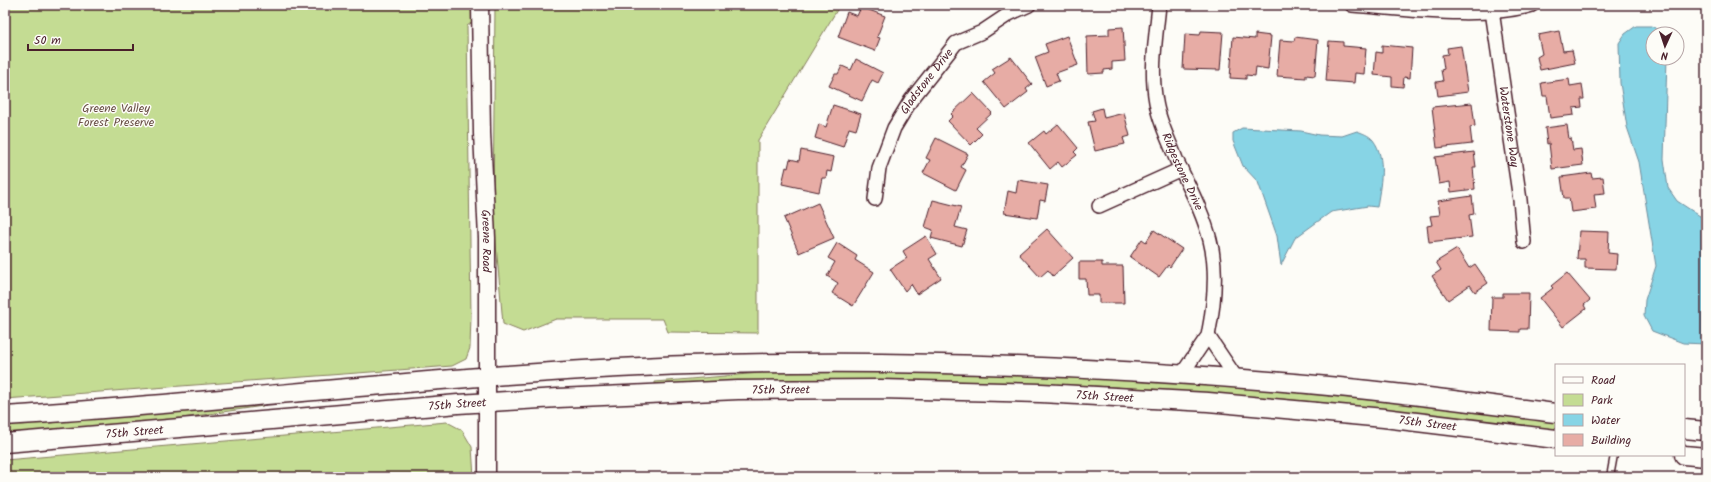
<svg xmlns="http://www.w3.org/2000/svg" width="1711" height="482" font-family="Kalam,sans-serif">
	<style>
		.green { fill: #c4dc93; stroke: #877e5f }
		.water { fill: #87d4e5; stroke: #6f8c9b }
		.building { fill: #e7aca5; stroke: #4a1f2b }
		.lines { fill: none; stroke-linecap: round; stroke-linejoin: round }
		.service-casing { stroke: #4a1f2b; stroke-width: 9 }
		.minor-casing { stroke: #4a1f2b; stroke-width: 16 }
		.tertiary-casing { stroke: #4a1f2b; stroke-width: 19 }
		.secondary-casing { stroke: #4a1f2b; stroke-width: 21 }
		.service { stroke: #fdfcf7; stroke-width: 6 }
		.minor { stroke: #fdfcf7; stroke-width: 13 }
		.tertiary { stroke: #fdfcf7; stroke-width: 16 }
		.secondary { stroke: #fdfcf7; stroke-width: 18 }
		.labels { text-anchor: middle; stroke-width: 3; stroke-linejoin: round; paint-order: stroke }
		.street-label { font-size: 12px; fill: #4a1f2b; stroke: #fdfcf7 }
		.park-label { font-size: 12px; fill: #684e45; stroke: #fdfcf7 }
	</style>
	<rect width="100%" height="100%" fill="#fdfcf7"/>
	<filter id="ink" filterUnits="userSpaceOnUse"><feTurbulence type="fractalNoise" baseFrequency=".025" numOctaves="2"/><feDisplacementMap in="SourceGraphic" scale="8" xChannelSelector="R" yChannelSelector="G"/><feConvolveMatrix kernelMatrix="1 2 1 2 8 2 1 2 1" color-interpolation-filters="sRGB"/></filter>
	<g filter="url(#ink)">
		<g class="green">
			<path d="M5 5H840L758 140V333L668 332 663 319H556L523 332 503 324 493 210 495 6 467 26 471 316 470 348 466 359 452 366 5 399Z"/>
			<path d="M825 371C912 372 999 373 1086 377 1244 385 1400 402 1556 422V429C1509 427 1463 418 1416 413 1355 405 1293 400 1231 395 1039 379 847 378 655 384V382L772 372Z"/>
			<path d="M263 404V406L162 421 5 434V425Z"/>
			<path d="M447 422 462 430 472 447 474 477H5V460Z"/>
		</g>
		<g class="water">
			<path d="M1636 26H1651L1663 32 1664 34H1653V58H1667L1664 159 1668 188 1677 201 1706 220V344L1683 343 1652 331 1644 316 1645 300 1656 266 1639 162 1627 127 1620 83 1619 43 1625 34Z"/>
			<path d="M1242 128 1301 131 1319 135 1342 136 1357 131C1362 133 1369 135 1373 140 1387 158 1380 187 1377 207L1368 206 1331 212 1295 238 1281 265 1277 236 1258 182 1243 166 1233 141V133Z"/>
		</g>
		<g class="building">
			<rect x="1704" y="5" width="2" height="15"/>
			<path d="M861 7 885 16 877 37 880 38 875 51 838 37 847 12 857 16Z"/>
			<path d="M1123 27 1125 61 1112 62V69L1104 70V73L1088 74 1087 36 1109 35V28Z"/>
			<path d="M1201 31 1223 32 1220 70 1183 69 1185 34 1200 35Z"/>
			<path d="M1559 31 1563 51 1572 50 1575 63 1540 70 1537 57 1542 54 1538 35Z"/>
			<path d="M1255 34 1271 36 1268 69 1256 67 1255 76 1246 75V79L1230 78 1233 37 1255 39Z"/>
			<path d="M1067 36 1078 65 1056 73 1059 81 1046 86 1035 57 1048 52 1045 44Z"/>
			<path d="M1295 37 1318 40 1315 76 1306 75V78L1277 76 1280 40 1294 41Z"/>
			<path d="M1329 41 1343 42V46L1366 48 1364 74 1355 73 1354 83 1326 81Z"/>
			<path d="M1382 45 1412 48 1410 78 1404 77 1403 87 1392 86V77L1374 75 1376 52 1382 53Z"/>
			<path d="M1461 46 1468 92 1438 96 1436 82 1443 81 1441 70 1444 69 1442 55 1448 54 1447 48Z"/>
			<path d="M1011 57 1032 84 1026 89 1028 92 1006 109 984 82 995 73 992 69Z"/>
			<path d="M856 59 883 73 878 83 872 80 862 101 829 86 835 74H838L842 66 851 70Z"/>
			<path d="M1569 79 1570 86 1582 84 1584 99H1581L1582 107 1573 108 1574 115 1550 118 1547 96H1543L1541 83Z"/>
			<path d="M973 93 992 113 976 128 982 134 971 145 948 121 953 116 951 114Z"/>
			<path d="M1472 103 1475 126 1470 127 1472 144 1437 148 1432 107Z"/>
			<path d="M833 105 861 114 856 130 849 128 843 147 815 138 819 124 826 127Z"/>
			<path d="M1102 108 1104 118 1124 113 1130 136 1123 138 1125 144 1095 151 1088 122 1095 121 1092 111Z"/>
			<path d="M1058 124 1078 148 1074 152 1077 155 1062 167 1058 162 1050 169 1029 143 1044 131 1046 134Z"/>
			<path d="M1567 125 1569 139 1571 138 1573 150 1581 149 1583 165 1552 169 1549 143 1547 144 1545 128Z"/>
			<path d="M936 138 968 154 961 167 966 170 956 190 923 173 930 160 926 158Z"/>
			<path d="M801 150 834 157 831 172 827 171 826 178H822L819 192 782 184 786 167 788 168 790 159 799 161Z"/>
			<path d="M1474 152 1476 167H1473L1475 189 1451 192 1450 182 1439 184 1435 157Z"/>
			<path d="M1591 173 1592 178 1603 177 1605 193 1594 194 1596 209 1571 212 1569 198H1564L1561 177Z"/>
			<path d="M1018 180 1048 185 1045 201 1040 200 1037 218 1004 213 1008 191 1016 193Z"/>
			<path d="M1472 196 1474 214 1469 215 1472 237 1429 242 1427 226 1432 225 1430 216 1440 215 1438 201Z"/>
			<path d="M933 200 961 207 955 227 967 230 962 246 931 238 933 230 925 227Z"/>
			<path d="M818 203 834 238 799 253 784 218Z"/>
			<path d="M1047 229 1073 258 1053 276 1048 270 1040 277 1019 254Z"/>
			<path d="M1154 230 1182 249 1170 267 1168 265 1159 277 1130 257 1142 239 1146 242Z"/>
			<path d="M1579 231 1609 232 1608 253 1617 254 1616 269 1585 268V259H1577Z"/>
			<path d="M926 236 937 254 929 259 941 278 917 294 911 284 905 291 890 269 907 258 903 251Z"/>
			<path d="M837 243 857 256 855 260 874 272 853 306 832 293 838 283 827 276 835 262 828 258Z"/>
			<path d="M1457 249 1469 268 1475 264 1488 283 1475 292 1470 285 1448 300 1432 276 1441 270 1436 262Z"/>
			<path d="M1079 262H1102V266H1123L1124 303H1099V295H1087L1086 279H1079Z"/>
			<path d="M1567 273 1590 300 1584 305 1586 309 1563 327 1540 298 1553 288 1551 286Z"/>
			<path d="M1503 293H1529L1528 329H1520V332L1491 331 1492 297H1503Z"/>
		</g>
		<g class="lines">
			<g class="service-casing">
				<path id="service" d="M1610 477 1614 455"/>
			</g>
			<g class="minor-casing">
				<g id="minor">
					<path id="s1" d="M1159 5C1156 37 1150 70 1156 102 1159 122 1169 140 1176 159 1188 185 1203 212 1210 240 1218 271 1214 306 1208 336L1205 340 1182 374"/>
					<path d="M1352 5C1407 9 1480 20 1532 5"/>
					<path id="s2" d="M1492 11 1520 200 1524 242"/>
					<path id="s3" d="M875 199 879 168 894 128 911 100 956 43 982 32 1009 14 1029 5"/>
					<path d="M1099 206 1181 169"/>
					<path d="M1208 336 1237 379"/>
				</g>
			</g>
			<g class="tertiary-casing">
				<g id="tertiary">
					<path id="s4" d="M480 5 482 133 487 238V477"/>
				</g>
			</g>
			<g class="secondary-casing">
				<g id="secondary">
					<path d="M5 416C244 401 482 370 722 364 928 359 1134 368 1339 387 1411 394 1484 404 1556 413"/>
					<path d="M1684 429 1706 431"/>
					<path id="s5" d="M5 443 458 404 558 398 738 390 880 389 1041 393 1208 402 1384 418 1556 439"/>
					<path d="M1684 455 1706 457"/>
				</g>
			</g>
			<use href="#service" class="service"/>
			<use href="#minor" class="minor"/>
			<use href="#tertiary" class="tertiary"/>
			<use href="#secondary" class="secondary"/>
		</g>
	</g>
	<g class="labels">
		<g class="street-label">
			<text dy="4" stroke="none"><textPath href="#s3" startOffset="131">Gladstone Drive</textPath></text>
			<text dy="4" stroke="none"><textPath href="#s2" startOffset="117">Waterstone Way</textPath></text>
			<text dy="4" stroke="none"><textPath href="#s1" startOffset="172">Ridgestone Drive</textPath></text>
			<text dy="4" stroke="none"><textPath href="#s4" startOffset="236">Greene Road</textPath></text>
			<text dy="4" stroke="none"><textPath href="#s5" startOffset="778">75th Street</textPath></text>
			<text dy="4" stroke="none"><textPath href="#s5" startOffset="1102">75th Street</textPath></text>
			<text dy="4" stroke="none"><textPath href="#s5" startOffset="454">75th Street</textPath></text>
			<text dy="4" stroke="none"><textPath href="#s5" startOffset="1426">75th Street</textPath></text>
			<text dy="4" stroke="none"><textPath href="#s5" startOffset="130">75th Street</textPath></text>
		</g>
		<g class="park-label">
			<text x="116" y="112">Greene Valley<tspan x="116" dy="14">Forest Preserve</tspan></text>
		</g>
	</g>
	<rect width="1711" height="482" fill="none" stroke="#fdfcf7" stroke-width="20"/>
	<rect x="10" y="10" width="1691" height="462" fill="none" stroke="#4a1f2b" stroke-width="1.5" filter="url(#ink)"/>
	<rect x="1555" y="364" width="130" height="92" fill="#fdfcf7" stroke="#b5a4a5"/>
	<rect x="1563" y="377" width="20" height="6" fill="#fdfcf7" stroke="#b5a4a5"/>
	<text x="1591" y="384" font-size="12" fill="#4a1f2b">Road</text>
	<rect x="1563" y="394" width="20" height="12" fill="#c4dc93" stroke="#b5a4a5"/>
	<text x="1591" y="404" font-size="12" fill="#4a1f2b">Park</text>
	<rect x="1563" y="414" width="20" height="12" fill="#87d4e5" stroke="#b5a4a5"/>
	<text x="1591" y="424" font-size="12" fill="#4a1f2b">Water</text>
	<rect x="1563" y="434" width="20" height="12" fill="#e7aca5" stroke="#b5a4a5"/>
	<text x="1591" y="444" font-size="12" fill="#4a1f2b">Building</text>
	<g transform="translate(1665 46) rotate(183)"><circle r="19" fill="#fdfcf7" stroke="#b5a4a5"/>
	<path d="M0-3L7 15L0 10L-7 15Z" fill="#4a1f2b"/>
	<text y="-6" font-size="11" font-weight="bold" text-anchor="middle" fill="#4a1f2b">N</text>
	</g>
	<path d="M28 44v6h105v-6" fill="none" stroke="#4a1f2b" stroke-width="2"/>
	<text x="34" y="44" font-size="12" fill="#4a1f2b" stroke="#fdfcf7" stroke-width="3" paint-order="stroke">50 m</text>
</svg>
